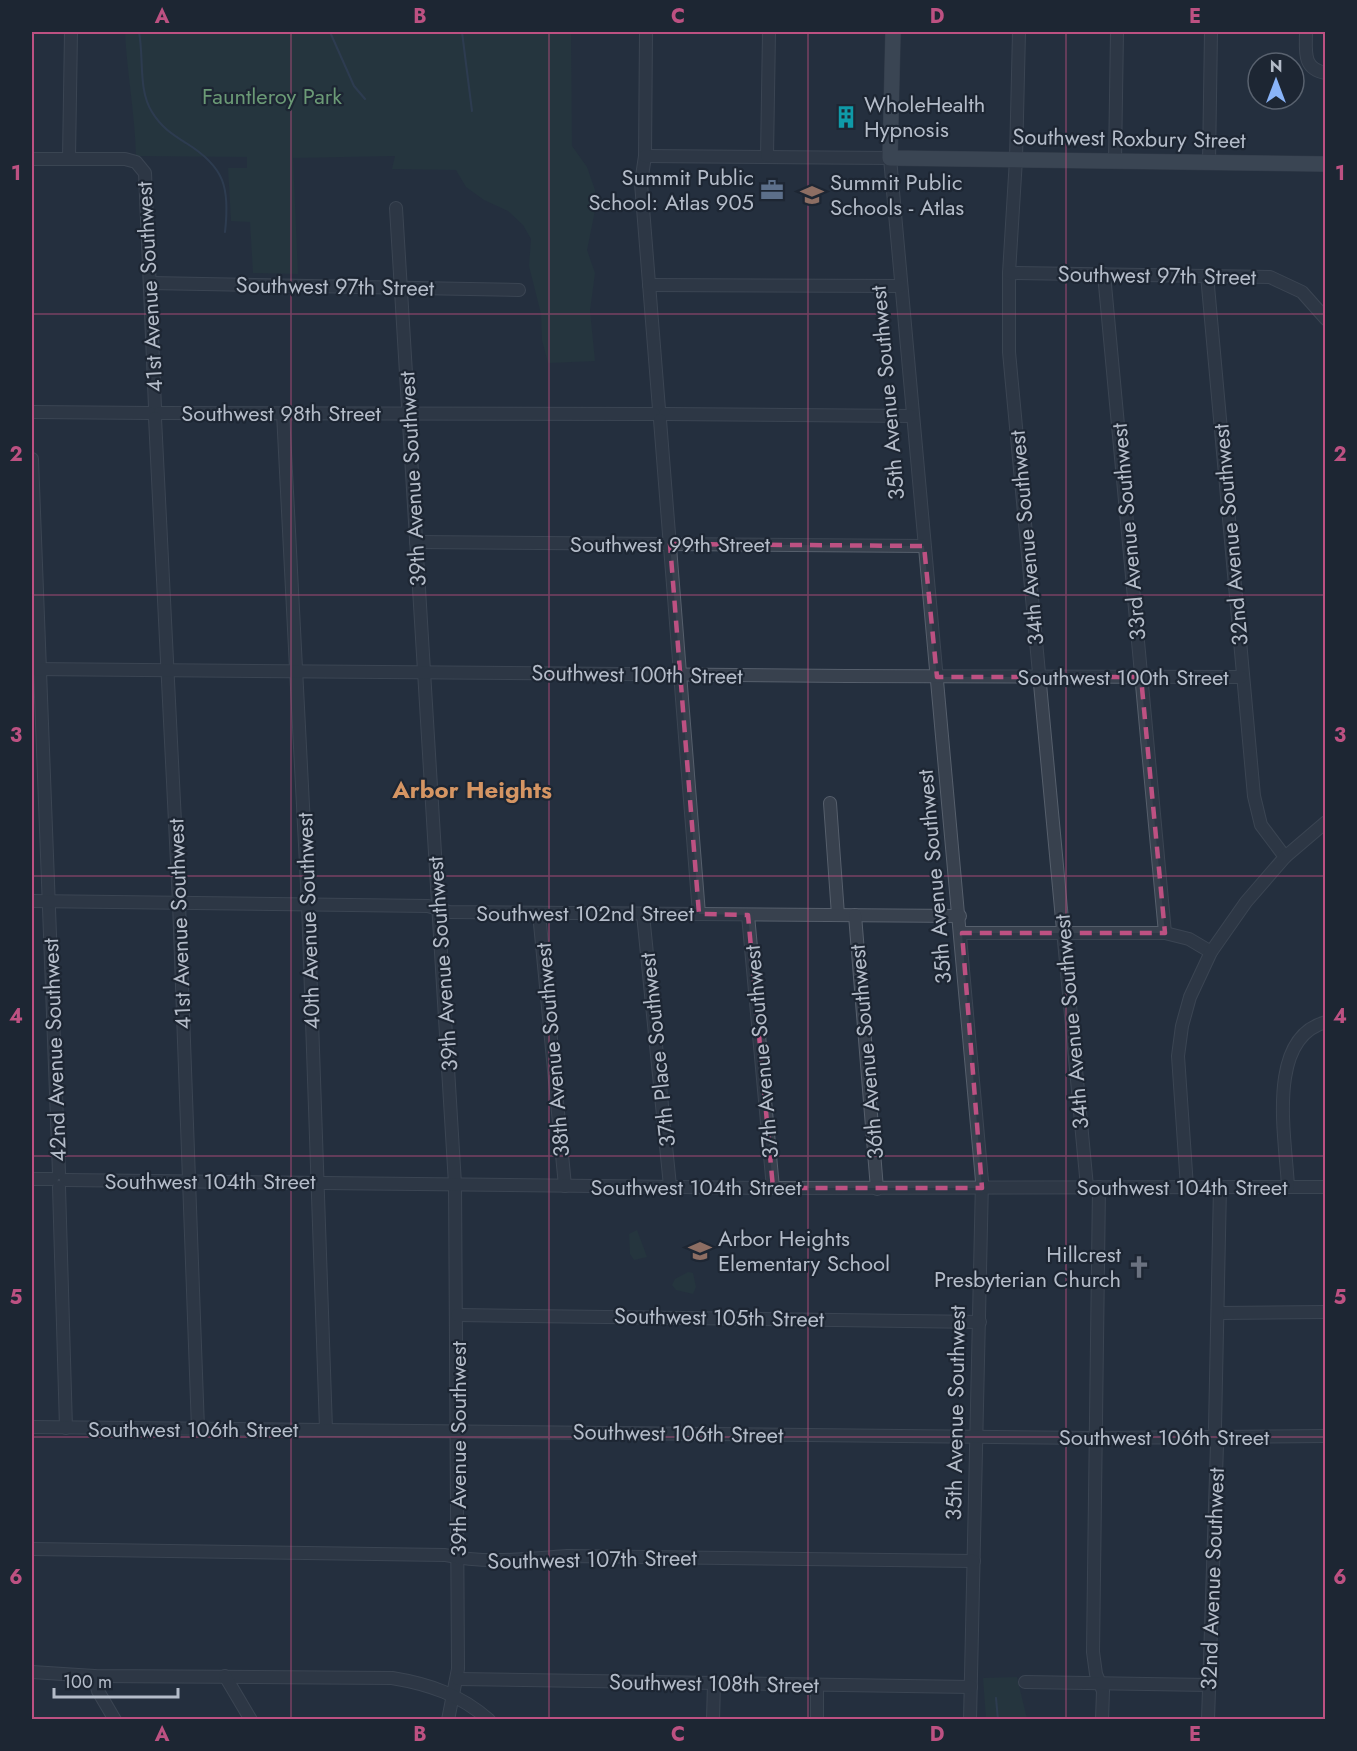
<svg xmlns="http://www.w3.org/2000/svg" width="1357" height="1751" font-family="Jost,sans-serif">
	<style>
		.green { fill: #263c3f }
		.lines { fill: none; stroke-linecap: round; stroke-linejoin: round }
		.stream { stroke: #394c67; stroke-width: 2 }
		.minor-casing { stroke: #565f6c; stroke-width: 14 }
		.major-casing { stroke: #414a57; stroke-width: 16 }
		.minor { stroke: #38414e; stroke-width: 12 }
		.major { stroke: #56606e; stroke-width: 15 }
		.marked { fill: none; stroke: #bd5182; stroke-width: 4.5; stroke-dasharray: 12 8; stroke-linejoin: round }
		.grid { fill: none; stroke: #bd5182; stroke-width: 1.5; stroke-opacity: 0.55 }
		.labels { text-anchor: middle; stroke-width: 4.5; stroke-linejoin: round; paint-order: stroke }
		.park-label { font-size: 22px; fill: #6b9a76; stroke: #1d2633 }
		.poi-label { font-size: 22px; fill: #b4bcc9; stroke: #1d2633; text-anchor: start }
		.street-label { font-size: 22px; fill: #b4bcc9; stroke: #1d2633 }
		.neighbourhood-label { font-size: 24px; font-weight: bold; fill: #d59563; stroke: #1d2633 }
		.neatline { fill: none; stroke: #bd5182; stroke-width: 2 }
		.grid-label { font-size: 20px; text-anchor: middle; font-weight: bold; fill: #bd5182 }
	</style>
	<rect width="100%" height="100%" fill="#242f3e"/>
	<g class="green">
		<path d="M125 32H571L572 146 587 167 595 190 596 205 587 250 595 273 590 311 595 361 548 363 542 340 541 314 529 266 531 239 523 225 508 211 484 200 466 187 456 170 392 169 395 156 293 158 298 274 253 273 250 222 231 221 228 168H247V157L136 156C135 114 127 74 125 32Z"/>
		<path d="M637 1230 647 1257 634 1260 630 1254 629 1234Z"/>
		<path d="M688 1272 693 1273 696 1287 693 1294 676 1290 672 1285 675 1279Z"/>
		<path d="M1017 1677 1027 1719H986L983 1678Z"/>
	</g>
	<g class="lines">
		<g class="stream">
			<path d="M139 32C144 58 138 90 152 112 161 127 172 134 186 143 225 167 230 188 225 232"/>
			<path d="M330 32 354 86 365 99"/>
			<path d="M462 32 472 111"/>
			<path d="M996 1698 998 1720"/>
		</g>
		<g class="minor-casing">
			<g id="minor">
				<path d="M646 32 645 156 641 183 659 409"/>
				<path d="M1019 32 1016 159 1009 273V352L1087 1187"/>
				<path d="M1306 32C1306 51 1302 69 1326 73"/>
				<path d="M645 156 890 158 982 1181 970 1720"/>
				<path d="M767 156 769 32"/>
				<path d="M69 158 71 32"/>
				<path d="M32 159H125L136 162 145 173 155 407"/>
				<path d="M1115 161 1117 32"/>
				<path d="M1209 162 1211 32"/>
				<path d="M396 208 455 1184 458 1669 448 1720"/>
				<path d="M1009 273 1270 277 1302 292 1326 319"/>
				<path d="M1104 274 1165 933"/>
				<path d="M1207 275 1254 796 1261 825 1285 857"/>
				<path d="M150 283 519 290"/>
				<path d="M649 285 900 286"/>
				<path d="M32 412 150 413"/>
				<path d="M160 413 654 414"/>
				<path d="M283 413 308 904 326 1429"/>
				<path d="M665 414 912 416"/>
				<path d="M155 418 179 903 198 1429"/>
				<path d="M660 420 699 914"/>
				<path d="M32 459 59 1173"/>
				<path d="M416 542 924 546"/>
				<path d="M32 669 847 676 1242 677"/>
				<path d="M830 803 838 915"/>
				<path d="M32 901 428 906 449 912 960 916"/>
				<path d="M539 913 565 1186"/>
				<path d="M643 914 670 1186"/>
				<path d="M748 915 773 1188"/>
				<path d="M855 915 877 1189"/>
				<path d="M962 933H1165L1189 939 1211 952"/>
				<path d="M32 1179H52"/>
				<path d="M66 1180 773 1188 1326 1187"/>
				<path d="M59 1187 66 1428"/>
				<path d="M1099 1187 1093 1652 1096 1674 1103 1691 1102 1720"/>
				<path d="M1187 1187 1178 1056 1182 1026 1190 997 1211 952 1246 902 1285 857 1326 822"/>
				<path d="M1288 1187C1286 1140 1265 1038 1326 1022"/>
				<path d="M1219 1313 1326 1312"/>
				<path d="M457 1315 980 1322"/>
				<path d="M32 1427 1095 1438 1326 1436"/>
				<path d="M32 1549 445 1555C485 1564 526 1559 567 1556L974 1561"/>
				<path d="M32 1672 94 1676 392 1678C429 1684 461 1695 489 1720"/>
				<path d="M94 1676 98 1691 115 1720"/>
				<path d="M225 1676 251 1720"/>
				<path d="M458 1679 971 1687"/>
				<path d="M1025 1682 1208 1685"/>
				<path d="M713 1720 714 1683"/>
				<path d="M817 1720V1685"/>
				<path d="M1208 1720 1217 1445 1215 1427 1220 1187"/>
			</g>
		</g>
		<g class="major-casing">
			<path id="major" d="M893 32 890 158 1326 164"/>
		</g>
		<use href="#minor" class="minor"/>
		<use href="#major" class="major"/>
	</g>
	<path d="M0 0H1357V1751H0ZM670 544 924 546 937 677H1141L1165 933H962L982 1188H773L748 915 699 914Z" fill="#242f3e" fill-opacity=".55" fill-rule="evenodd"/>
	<path class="marked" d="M670 544 924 546 937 677H1141L1165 933H962L982 1188H773L748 915 699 914Z"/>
	<path class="grid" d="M291 32V1720M549 32V1720M808 32V1720M1066 32V1720M32 314H1326M32 595H1326M32 876H1326M32 1156H1326M32 1437H1326"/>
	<defs>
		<g id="building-bare" transform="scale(1.8)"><path d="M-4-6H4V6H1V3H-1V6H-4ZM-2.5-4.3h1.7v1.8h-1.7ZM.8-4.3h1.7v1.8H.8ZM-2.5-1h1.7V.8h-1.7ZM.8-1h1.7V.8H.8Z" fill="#0f9aa8" stroke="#1d2633" stroke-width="2.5" paint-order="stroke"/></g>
		<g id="office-bare" transform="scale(1.8)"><path d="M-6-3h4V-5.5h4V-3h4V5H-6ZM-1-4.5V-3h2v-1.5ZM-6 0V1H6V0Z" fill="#5c6f8a" stroke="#1d2633" stroke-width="2.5" paint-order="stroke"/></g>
		<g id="school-bare" transform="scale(1.8)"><path d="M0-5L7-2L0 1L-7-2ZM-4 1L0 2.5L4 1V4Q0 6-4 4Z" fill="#8d6e63" stroke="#1d2633" stroke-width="2.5" paint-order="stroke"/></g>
		<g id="church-bare" transform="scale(1.8)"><path d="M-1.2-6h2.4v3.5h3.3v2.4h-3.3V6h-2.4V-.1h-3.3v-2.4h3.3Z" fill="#6b7280" stroke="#1d2633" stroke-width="2.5" paint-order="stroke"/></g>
	</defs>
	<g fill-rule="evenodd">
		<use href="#building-bare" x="846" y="117"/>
		<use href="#office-bare" x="772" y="190"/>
		<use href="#school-bare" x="812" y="195"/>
		<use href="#school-bare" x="700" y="1251"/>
		<use href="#church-bare" x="1139" y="1267"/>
	</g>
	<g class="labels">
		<g class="park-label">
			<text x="272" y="104">Fauntleroy Park</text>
		</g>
		<g class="poi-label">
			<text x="864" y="112">WholeHealth<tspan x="864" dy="25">Hypnosis</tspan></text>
			<text x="754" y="185" text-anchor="end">Summit Public<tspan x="754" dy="25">School: Atlas 905</tspan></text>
			<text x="830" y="190">Summit Public<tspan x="830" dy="25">Schools - Atlas</tspan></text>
			<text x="718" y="1246">Arbor Heights<tspan x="718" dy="25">Elementary School</tspan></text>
			<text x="1121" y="1262" text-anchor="end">Hillcrest<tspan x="1121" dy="25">Presbyterian Church</tspan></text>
		</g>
		<g class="street-label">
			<text transform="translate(1129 138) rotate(1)" y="8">Southwest Roxbury Street</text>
			<text transform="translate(1157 275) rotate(1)" y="8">Southwest 97th Street</text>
			<text transform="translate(335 286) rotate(1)" y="8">Southwest 97th Street</text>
			<text transform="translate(149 287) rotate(-93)" y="8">41st Avenue Southwest</text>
			<text transform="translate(887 393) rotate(-95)" y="8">35th Avenue Southwest</text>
			<text x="281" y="421">Southwest 98th Street</text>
			<text transform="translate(412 479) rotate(-93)" y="8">39th Avenue Southwest</text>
			<text transform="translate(1128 532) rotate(-95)" y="8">33rd Avenue Southwest</text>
			<text transform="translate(1230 535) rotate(-95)" y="8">32nd Avenue Southwest</text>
			<text transform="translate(1026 538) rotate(-95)" y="8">34th Avenue Southwest</text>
			<text x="670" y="552">Southwest 99th Street</text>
			<text transform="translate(637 674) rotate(1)" y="8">Southwest 100th Street</text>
			<text x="1123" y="685">Southwest 100th Street</text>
			<text transform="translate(934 877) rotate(-95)" y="8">35th Avenue Southwest</text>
			<text x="585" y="921">Southwest 102nd Street</text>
			<text transform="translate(308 921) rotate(-92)" y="8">40th Avenue Southwest</text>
			<text transform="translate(179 924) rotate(-92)" y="8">41st Avenue Southwest</text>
			<text transform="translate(442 964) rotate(-94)" y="8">39th Avenue Southwest</text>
			<text transform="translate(1071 1022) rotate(-95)" y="8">34th Avenue Southwest</text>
			<text transform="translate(54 1050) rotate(-92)" y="8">42nd Avenue Southwest</text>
			<text transform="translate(552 1050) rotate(-95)" y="8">38th Avenue Southwest</text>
			<text transform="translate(657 1050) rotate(-96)" y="8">37th Place Southwest</text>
			<text transform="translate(761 1052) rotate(-95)" y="8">37th Avenue Southwest</text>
			<text transform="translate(866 1052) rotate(-95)" y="8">36th Avenue Southwest</text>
			<text x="210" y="1189">Southwest 104th Street</text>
			<text x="696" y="1195">Southwest 104th Street</text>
			<text x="1182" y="1195">Southwest 104th Street</text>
			<text transform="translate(719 1317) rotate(1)" y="8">Southwest 105th Street</text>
			<text transform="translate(955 1413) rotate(-89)" y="8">35th Avenue Southwest</text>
			<text x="193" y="1437">Southwest 106th Street</text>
			<text transform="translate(678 1433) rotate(1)" y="8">Southwest 106th Street</text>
			<text x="1164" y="1445">Southwest 106th Street</text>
			<text transform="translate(458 1449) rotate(-90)" y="8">39th Avenue Southwest</text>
			<text transform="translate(592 1559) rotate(-1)" y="8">Southwest 107th Street</text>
			<text transform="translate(1212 1579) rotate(-88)" y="8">32nd Avenue Southwest</text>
			<text transform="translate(714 1683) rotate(1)" y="8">Southwest 108th Street</text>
		</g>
		<g class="neighbourhood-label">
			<text x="472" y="798">Arbor Heights</text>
		</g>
	</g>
	<rect width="1357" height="1751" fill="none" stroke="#1d2633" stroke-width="66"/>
	<g transform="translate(1276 81)"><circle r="28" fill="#1d2633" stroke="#59626f" stroke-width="1.5"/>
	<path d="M0-4.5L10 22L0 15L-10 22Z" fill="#8ab4f8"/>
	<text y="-9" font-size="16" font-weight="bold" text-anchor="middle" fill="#b4bcc9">N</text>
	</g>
	<path d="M54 1688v9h124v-9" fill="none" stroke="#b4bcc9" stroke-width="3"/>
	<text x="63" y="1688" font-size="18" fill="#b4bcc9" stroke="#1d2633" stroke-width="4.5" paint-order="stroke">100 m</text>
	<rect x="33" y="33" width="1291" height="1685" class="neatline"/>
	<g class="grid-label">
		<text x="162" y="23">A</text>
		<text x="420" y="23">B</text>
		<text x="678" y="23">C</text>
		<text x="937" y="23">D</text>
		<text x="1195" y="23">E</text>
		<text x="16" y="180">1</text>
		<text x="1340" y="180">1</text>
		<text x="16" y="461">2</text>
		<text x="1340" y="461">2</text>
		<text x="16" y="742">3</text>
		<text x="1340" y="742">3</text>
		<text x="16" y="1023">4</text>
		<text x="1340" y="1023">4</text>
		<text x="16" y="1304">5</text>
		<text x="1340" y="1304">5</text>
		<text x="16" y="1584">6</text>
		<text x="1340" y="1584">6</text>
		<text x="162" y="1741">A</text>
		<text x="420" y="1741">B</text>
		<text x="678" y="1741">C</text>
		<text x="937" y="1741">D</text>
		<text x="1195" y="1741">E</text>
	</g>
</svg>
